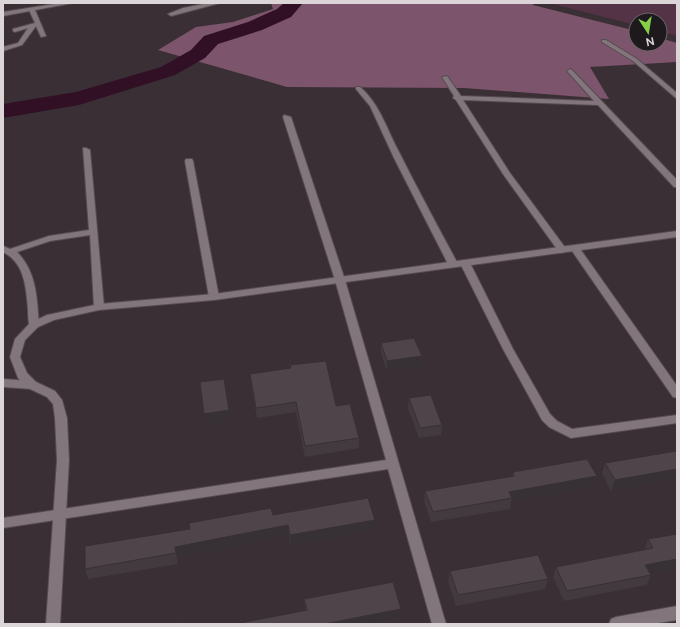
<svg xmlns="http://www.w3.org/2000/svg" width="680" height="627" font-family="Figtree,sans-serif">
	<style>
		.green { fill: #553347 }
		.forest { fill: #7c546b }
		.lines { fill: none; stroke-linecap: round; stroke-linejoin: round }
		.river { fill: #311025; fill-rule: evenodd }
		.street-casing { stroke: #554c51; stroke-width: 2 }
		.secondary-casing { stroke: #554c51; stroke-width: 2 }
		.street { fill: #82767c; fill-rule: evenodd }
		.secondary { fill: #82767c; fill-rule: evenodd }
		.wall { fill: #433a40 }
		.shaded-wall { fill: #373034 }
		.building { fill: #4e444a; stroke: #373034 }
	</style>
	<rect width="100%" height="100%" fill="#3a2f35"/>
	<path class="green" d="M549 3H677V36L660 31V20H636V25Z"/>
	<path class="forest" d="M271 3H533V5L636 31V44H660V38L677 43V62L590 67 609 99 464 88 287 87 158 50 196 27 233 22 273 9Z"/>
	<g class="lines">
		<path class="river" d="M284 3H303L291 17 262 30 218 44 205 58 175 75 79 105 3 118V104L76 92 161 67 191 50 204 36 248 22 277 9Z"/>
		<g class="street-casing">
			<g id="street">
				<path d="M208 3H220L171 16 168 14 183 8Z"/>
				<path d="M32 8 35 10 46 36 41 37 36 26 22 45 3 51V47L18 43 28 28 15 32 13 31V29L35 23 29 10Z"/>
				<path d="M602 40H606L637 59 677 93V99L633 61 602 42Z"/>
				<path d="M570 69 572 70 677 180V187H674L598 105 463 100 510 173 567 250 562 253 559 252 503 174 456 100 453 98 454 96 442 77 447 76 461 96 594 101 568 72 567 71Z"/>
				<path d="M356 87H360C380 104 387 130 399 152 418 190 438 227 458 264L456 266H450L448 264 394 158 370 106 356 89Z"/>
				<path d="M284 115 291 117 345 280 446 624H432L388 469 3 528V518L386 460 335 280 283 117Z"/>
				<path d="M83 148H86L90 150 104 307 99 310 94 307 90 235 50 241 17 252C37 272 37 299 39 325L38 327H30C28 322 28 315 28 309 26 288 25 263 3 252V246L10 249 49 236 89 230Z"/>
				<path d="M186 159H192L193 161 219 297 214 300 209 297 185 161Z"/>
				<path d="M575 245 578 246 677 386V398L673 397 570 248Z"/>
				<path d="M465 260 470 263 513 349 550 414 557 421 572 429 677 415V423L571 438 549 427 542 420 503 349 460 263Z"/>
				<path d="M3 379 32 381 36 382 38 385 36 388 32 389 3 387Z"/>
				<path d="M677 606V620L652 624H609L611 619 616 617Z"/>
			</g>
		</g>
		<g class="secondary-casing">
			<g id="secondary">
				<path d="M60 3H73L3 16V12Z"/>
				<path d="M677 231V237L214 300 99 310 54 320 38 327 25 340 20 357 27 373 36 382 55 391 62 400 67 418 69 460 60 624H46L57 460 55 418 53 404 47 397 28 388 18 378 10 357 15 339 30 323 47 315 99 304 214 294Z"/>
			</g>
		</g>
		<use href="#street" class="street"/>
		<use href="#secondary" class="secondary"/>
	</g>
	<g class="wall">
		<path d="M381 343 422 356 421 366 387 371 381 353Z"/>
		<path d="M290 365 336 406 359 438V448L305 457 296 412 257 418 251 385 250 374 291 368Z"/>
		<path d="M409 398 442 425 441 435 419 438 408 408Z"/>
		<path d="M605 463 677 469V479L611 491 602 473Z"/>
		<path d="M513 472 597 476 594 487 511 502 510 509 431 522 424 501 425 491 512 476Z"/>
		<path d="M273 515 374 531 291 546 289 536 177 558 178 564 88 579 85 569Z"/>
		<path d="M677 534 650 573 651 575 646 585 564 601 553 577 556 567 644 550 648 539Z"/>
		<path d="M450 571 548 579 545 589 456 606 448 581Z"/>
		<path d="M304 599 401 609 400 619 375 624H235L305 611Z"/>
	</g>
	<g class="shaded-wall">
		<path d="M422 356 421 366 387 371V361Z"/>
		<path d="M229 410 230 420 206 424 204 414Z"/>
		<path d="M677 469V479L611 491 615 480Z"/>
		<path d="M597 476 594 487 511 502 512 498 509 492Z"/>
		<path d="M375 520 374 531 291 546 290 535Z"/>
		<path d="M288 525 289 536 177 558 178 564 176 553 175 547Z"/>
		<path d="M677 559V568L641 575 645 565Z"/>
		<path d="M401 609 400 619 375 624H324Z"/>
	</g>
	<g class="building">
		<path d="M414 338 422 356 387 361 381 343Z"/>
		<path d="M326 361 336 406 350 404 359 438 305 446 296 402 256 408 250 374 291 368 290 365Z"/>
		<path d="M224 379 229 410 204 414 200 382Z"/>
		<path d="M431 395 442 425 420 428 409 398Z"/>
		<path d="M676 451 677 453V469L615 480 605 463Z"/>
		<path d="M587 459 597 476 509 492 512 498 433 512 425 491 514 476 513 472Z"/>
		<path d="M368 498 375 520 290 535 288 525 175 547 176 553 85 569V546L190 529 189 523 271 508 273 515Z"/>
		<path d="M677 534V559L645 565 651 575 567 591 556 567 653 548 648 539Z"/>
		<path d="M538 555 548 579 458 595 450 571Z"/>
		<path d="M393 582 401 609 324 624H235L307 610 304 599Z"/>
		<path d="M179 622V624H169Z"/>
	</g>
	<rect width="680" height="627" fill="none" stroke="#dbd5d8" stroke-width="8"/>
	<g transform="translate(648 32) rotate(168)"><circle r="19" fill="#1e191c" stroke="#6a6467"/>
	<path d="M0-3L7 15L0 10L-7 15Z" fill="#86cf4b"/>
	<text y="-6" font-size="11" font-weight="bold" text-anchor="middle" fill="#dbd5d8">N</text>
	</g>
</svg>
